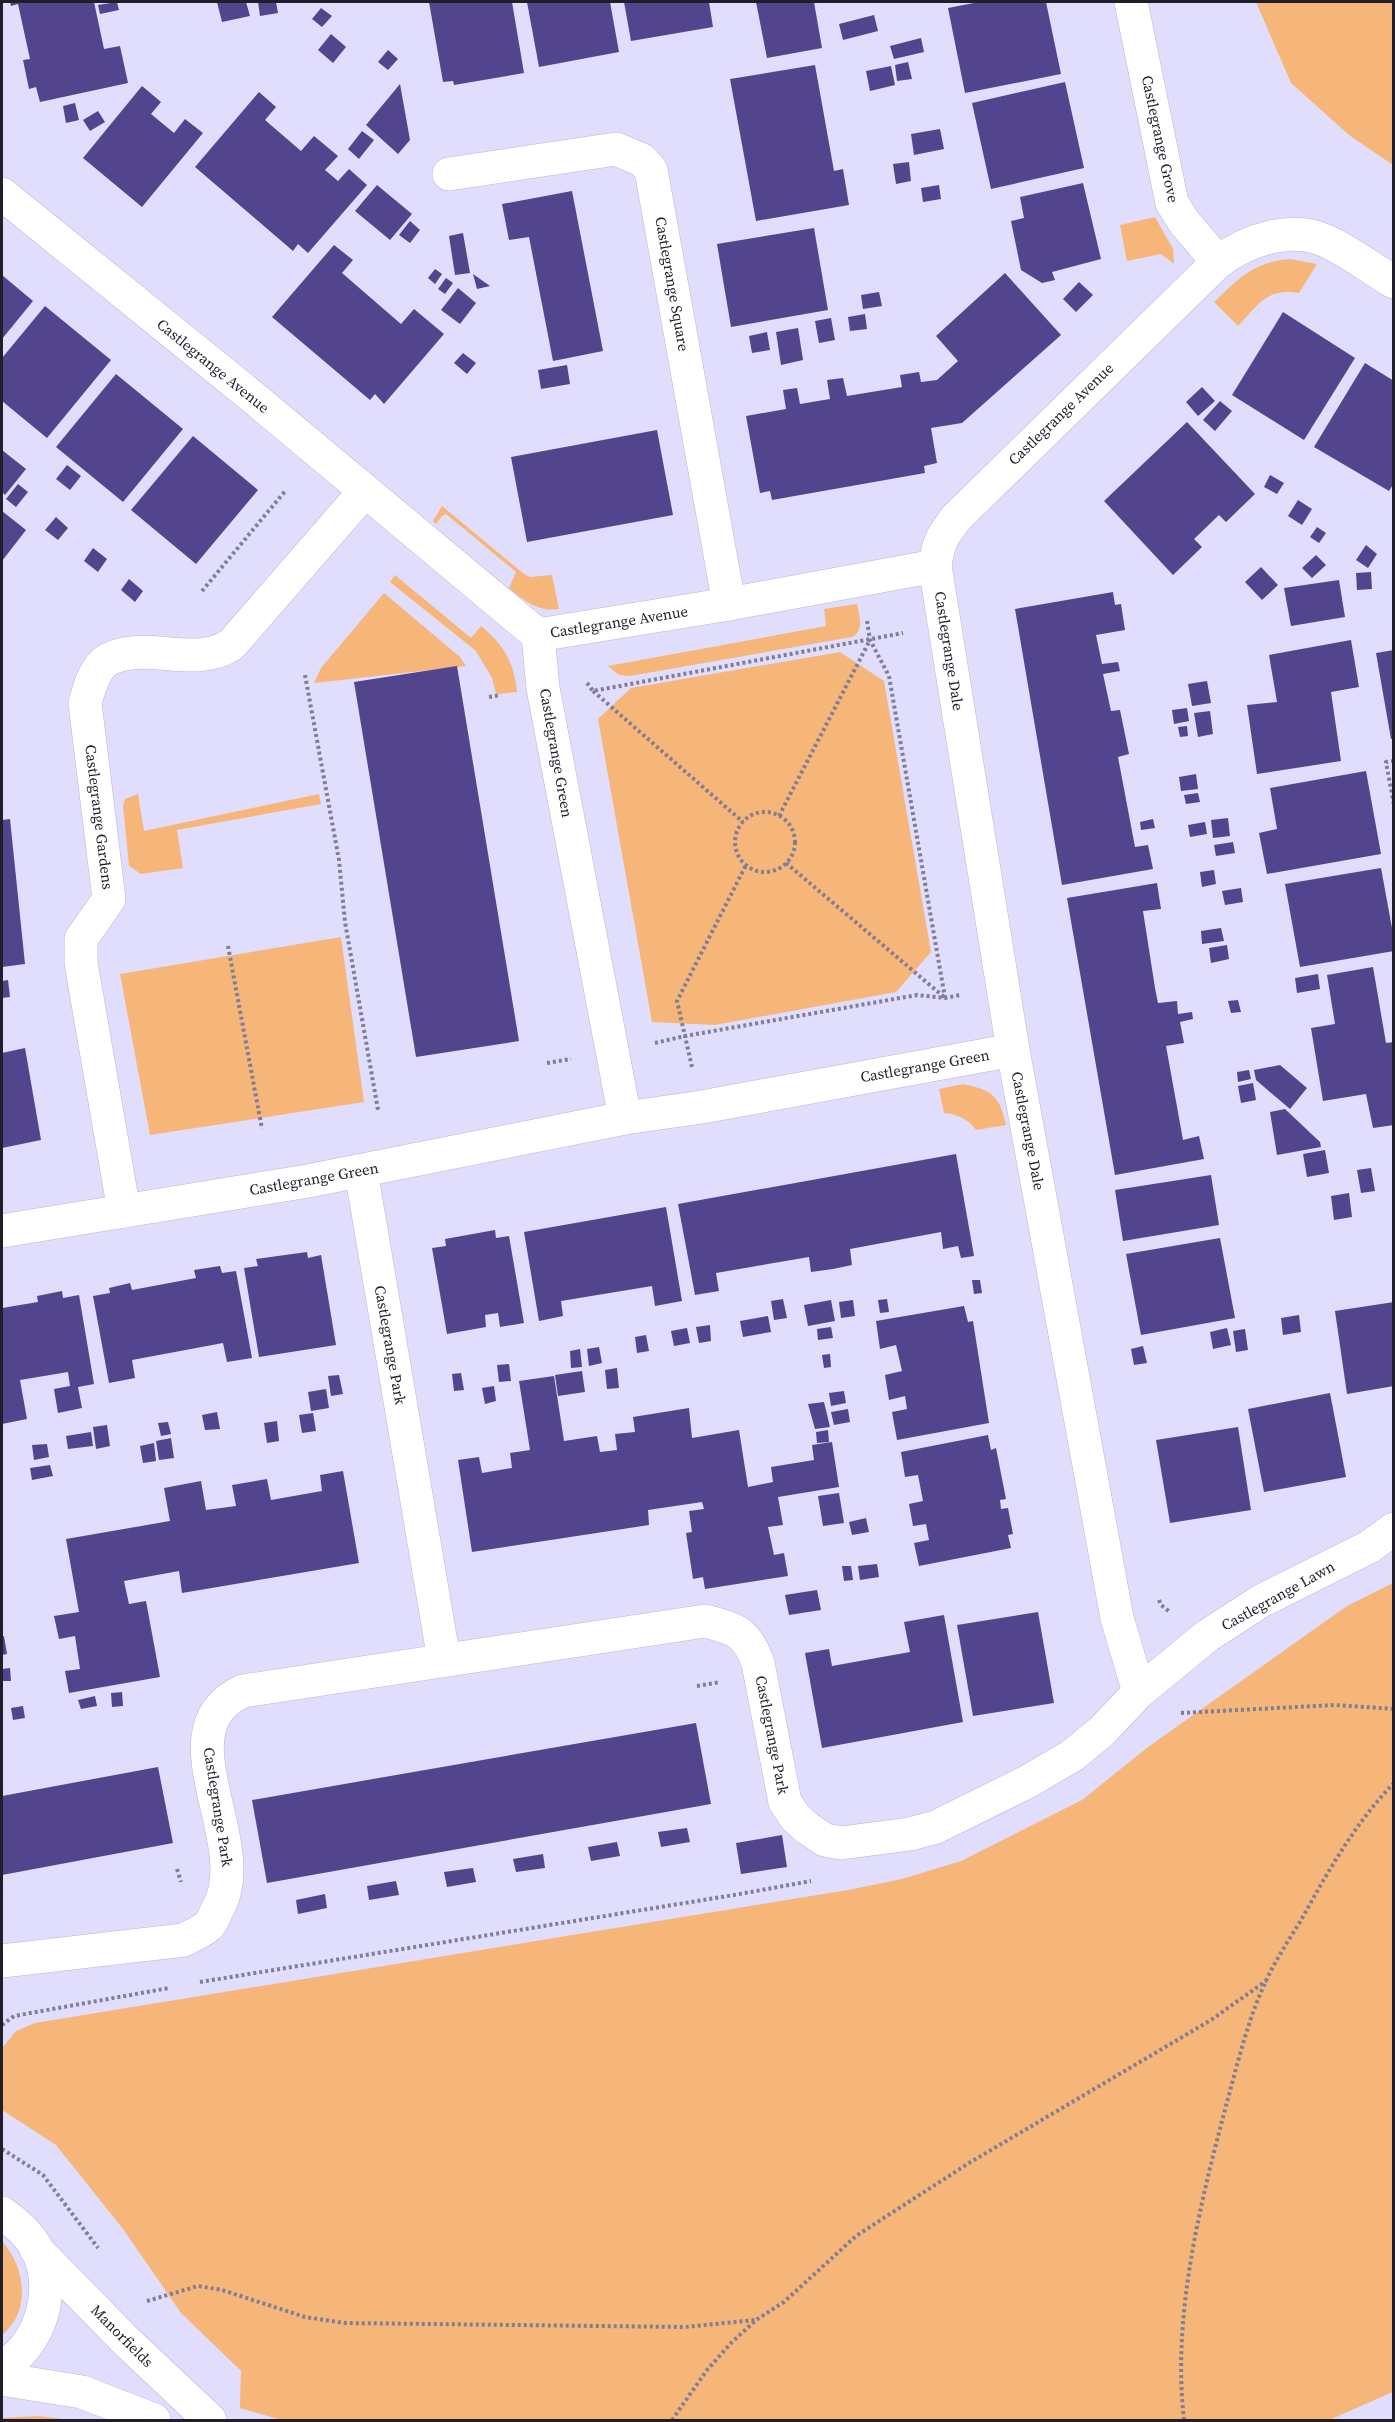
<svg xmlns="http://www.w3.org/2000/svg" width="1395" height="2422" font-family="'Source Serif 4',serif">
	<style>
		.green { fill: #f7b679 }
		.building { fill: #53448e }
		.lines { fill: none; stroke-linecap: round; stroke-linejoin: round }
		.minor-casing { stroke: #b9b6d5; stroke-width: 34 }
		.tertiary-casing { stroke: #b9b6d5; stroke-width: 34 }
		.path { stroke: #807e94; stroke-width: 4; stroke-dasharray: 3 3; stroke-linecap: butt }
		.minor { stroke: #fff; stroke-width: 33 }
		.tertiary { stroke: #fff; stroke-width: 33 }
		.labels { text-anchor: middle; stroke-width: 6; stroke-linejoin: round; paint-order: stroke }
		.street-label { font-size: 15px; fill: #1f1e29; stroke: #fff }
	</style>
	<rect width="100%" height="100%" fill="#e0ddfd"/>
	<g class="green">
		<path d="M1256 2H1393V165L1349 135 1291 83Z"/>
		<path d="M1155 217 1173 249 1174 264 1161 254 1127 261 1120 225Z"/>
		<path d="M1290 259 1317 264 1299 293C1266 288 1259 304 1238 326L1214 302C1239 278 1254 262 1290 259Z"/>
		<path d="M442 506 524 574 530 577 552 575 559 609C537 612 525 601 509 588L516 572 446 514 442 516 436 524 433 521Z"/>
		<path d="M395 575 471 638 481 626C504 645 514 662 517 692L496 694 492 678 476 651 390 582Z"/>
		<path d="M384 593 460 657 466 666 314 683 321 668Z"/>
		<path d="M857 604C859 616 865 630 852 637L630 676 619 675 608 666 826 626 824 609Z"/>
		<path d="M840 652 884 681 931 952 896 992 715 1025 652 1022 598 719 631 688Z"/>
		<path d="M138 794 144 831 319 794 321 804 177 830 183 868 141 874 129 866 123 806 125 799Z"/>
		<path d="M341 937 364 1102 150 1135 120 974Z"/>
		<path d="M963 1084C992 1090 1000 1096 1006 1125L976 1130C968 1119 957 1114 944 1113L939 1089Z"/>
		<path d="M1393 1583V2392L1329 2420H281L240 2408 241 2371 181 2313 123 2229 56 2145 2 2110V2048L16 2031 35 2023 848 1890 902 1879 961 1861 1082 1800 1148 1747 1347 1606Z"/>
		<path d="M2 2241C25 2267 32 2310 2 2335Z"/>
		<path d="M38 2416 72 2420H2V2418Z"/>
	</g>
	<g class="building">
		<path d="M10 2H94L104 49 120 46 128 83 40 102 36 87 29 89 23 60 30 59 18 4 11 6Z"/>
		<path d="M117 2 119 10 100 14 98 5Z"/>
		<path d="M217 2H246L250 16 222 22Z"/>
		<path d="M258 2H276L278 13 260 16Z"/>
		<path d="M429 2H512L524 73 454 85 453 81 443 82Z"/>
		<path d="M527 2H610L619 52 539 67Z"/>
		<path d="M624 2H709L713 27 631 41Z"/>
		<path d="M756 2H814L822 48 767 58Z"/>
		<path d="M979 2H1046L1061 74 965 93 948 8Z"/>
		<path d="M321 8 332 16 322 27 312 19Z"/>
		<path d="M874 15 878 31 843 40 839 24Z"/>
		<path d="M331 34 346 47 333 63 318 50Z"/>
		<path d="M921 38 924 52 894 59 890 46Z"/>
		<path d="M388 50 398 59 388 70 378 62Z"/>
		<path d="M908 62 912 79 897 81 895 65Z"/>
		<path d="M815 65 834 171 843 169 849 205 756 221 730 79Z"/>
		<path d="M891 66 895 85 870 91 866 71Z"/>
		<path d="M1065 82 1084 168 991 189 972 103Z"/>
		<path d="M400 84 410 140 398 154 366 125Z"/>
		<path d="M142 86 161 102 151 114 174 133 185 119 203 133 142 207 83 158Z"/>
		<path d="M259 92 276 107 265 120 301 151 314 136 338 156 325 170 338 181 349 169 367 185 308 253 298 244 293 251 195 167Z"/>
		<path d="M75 103 79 120 66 123 63 106Z"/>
		<path d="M98 111 105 122 90 131 83 120Z"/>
		<path d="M940 129 944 149 914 155 911 134Z"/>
		<path d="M362 131 374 140 359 159 348 149Z"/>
		<path d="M909 162 911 181 896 184 893 164Z"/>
		<path d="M1083 183 1101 259 1052 272 1055 280 1042 283 1021 270 1011 221 1024 218 1020 197Z"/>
		<path d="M377 185 412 214 390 240 355 211Z"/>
		<path d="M939 185 941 199 923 202 921 188Z"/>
		<path d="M572 191 603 351 553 361 529 237 509 240 502 204Z"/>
		<path d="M410 221 420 230 410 243 399 235Z"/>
		<path d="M814 228 828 310 731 327 717 244Z"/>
		<path d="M463 233 470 273 455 275 449 236Z"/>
		<path d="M334 245 353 260 342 273 401 324 414 309 444 334 384 404 375 394 370 400 272 317Z"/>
		<path d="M435 269 442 274 435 284 428 278Z"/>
		<path d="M1005 273 1061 335 962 423 931 428 937 463 924 466 925 473 772 500 770 491 760 493 746 416 786 409 783 390 797 388 800 404 830 399 827 380 843 378 847 396 902 387 900 375 919 372 921 382 937 380 958 361 936 336Z"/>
		<path d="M473 274 490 286 477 289Z"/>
		<path d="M2 275 33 301 2 339Z"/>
		<path d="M446 278 453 283 445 294 438 289Z"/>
		<path d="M1079 282 1093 295 1076 312 1063 299Z"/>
		<path d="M458 288 476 303 460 324 441 310Z"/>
		<path d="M879 292 882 306 863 309 861 295Z"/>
		<path d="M45 306 111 360 47 438 2 401V358Z"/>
		<path d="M1283 312 1355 358 1304 440 1232 395Z"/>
		<path d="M865 314 867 329 850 331 848 317Z"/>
		<path d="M831 318 835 340 819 343 815 321Z"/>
		<path d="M798 328 803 360 781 365 776 332Z"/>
		<path d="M767 332 770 350 752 353 749 336Z"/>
		<path d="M463 353 476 363 467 374 454 363Z"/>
		<path d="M1365 363 1394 381V483L1389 491 1314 447Z"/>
		<path d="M567 365 570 384 541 389 538 370Z"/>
		<path d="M116 374 183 429 123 502 56 447Z"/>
		<path d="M1202 387 1215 401 1198 416 1186 402Z"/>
		<path d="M1220 401 1232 411 1215 431 1203 420Z"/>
		<path d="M1187 422 1255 494 1226 522 1219 515 1194 539 1202 547 1173 575 1104 501Z"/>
		<path d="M657 430 673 515 527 542 511 457Z"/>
		<path d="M193 436 258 490 196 564 131 510Z"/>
		<path d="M2 450 26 469 5 495 2 492Z"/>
		<path d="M67 465 81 476 70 490 56 479Z"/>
		<path d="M1270 475 1284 483 1277 494 1264 487Z"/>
		<path d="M18 484 28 492 16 507 6 499Z"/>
		<path d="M1298 500 1312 509 1302 525 1288 516Z"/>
		<path d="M2 511 26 530 2 561Z"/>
		<path d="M56 517 68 528 58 540 45 530Z"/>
		<path d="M1317 527 1326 533 1319 543 1310 537Z"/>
		<path d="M1366 545 1377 554 1368 568 1356 560Z"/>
		<path d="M93 548 107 559 98 572 84 561Z"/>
		<path d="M1316 555 1326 565 1312 578 1302 568Z"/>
		<path d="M1261 567 1278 585 1262 600 1245 582Z"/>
		<path d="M1371 572 1372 589 1357 590 1356 573Z"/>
		<path d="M129 579 143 591 135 602 121 590Z"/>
		<path d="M1339 580 1345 617 1291 626 1284 588Z"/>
		<path d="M1113 592 1115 605 1121 604 1125 630 1096 635 1102 664 1118 662 1120 671 1103 674 1111 711 1120 710 1129 754 1118 757 1135 847 1148 845 1153 869 1062 885 1015 609Z"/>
		<path d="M1351 640 1359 687 1331 692 1341 761 1257 774 1247 705 1277 702 1269 655Z"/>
		<path d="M1394 650V739H1391L1376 653Z"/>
		<path d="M457 666 519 1041 416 1057 354 682Z"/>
		<path d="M1207 681 1211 703 1192 706 1188 684Z"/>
		<path d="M1187 708 1189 721 1174 724 1172 710Z"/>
		<path d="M1210 711 1213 734 1198 737 1194 713Z"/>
		<path d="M1187 726 1188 736 1180 737 1178 727Z"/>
		<path d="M1366 771 1381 854 1267 874 1259 833 1277 829 1270 788Z"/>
		<path d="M1196 774 1198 789 1181 791 1179 777Z"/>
		<path d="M1198 793 1200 802 1186 804 1184 795Z"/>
		<path d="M1228 818 1230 836 1213 838 1211 820Z"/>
		<path d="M10 819 25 964 2 967V820Z"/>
		<path d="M1153 819 1155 828 1141 830 1140 822Z"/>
		<path d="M1205 822 1207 834 1190 837 1188 825Z"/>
		<path d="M1233 842 1235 853 1216 856 1214 845Z"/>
		<path d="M1381 868 1394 939V951L1300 967 1285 884Z"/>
		<path d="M1214 870 1216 884 1202 887 1200 872Z"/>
		<path d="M1157 883 1161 909 1143 911 1155 988 1158 1003 1177 1001 1178 1014 1192 1012 1193 1019 1180 1022 1184 1043 1166 1046 1183 1140 1199 1136 1204 1159 1115 1175 1067 898Z"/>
		<path d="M1241 888 1243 902 1225 905 1222 891Z"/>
		<path d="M1221 928 1224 941 1202 944 1201 931Z"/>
		<path d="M1227 945 1229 959 1211 963 1209 948Z"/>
		<path d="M1373 967 1386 1043 1394 1042V1125L1373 1128 1366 1094 1323 1101 1311 1028 1335 1024 1327 975Z"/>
		<path d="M1318 974 1320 989 1297 993 1295 978Z"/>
		<path d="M8 980 10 997 2 998V981Z"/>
		<path d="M1238 1000 1241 1012 1231 1013 1228 1001Z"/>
		<path d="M25 1048 41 1140 2 1148V1053Z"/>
		<path d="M1280 1065 1307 1088 1290 1109 1256 1080 1254 1070Z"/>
		<path d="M1249 1070 1251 1079 1238 1082 1237 1072Z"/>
		<path d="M1253 1083 1256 1100 1241 1103 1238 1086Z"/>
		<path d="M1285 1109 1320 1142 1321 1147 1277 1155 1270 1112Z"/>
		<path d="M1325 1150 1329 1173 1307 1177 1303 1154Z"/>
		<path d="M956 1154 974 1256 961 1258 958 1246 943 1249 941 1232 850 1249 852 1265 833 1269 811 1272 809 1257 716 1273 719 1291 695 1295 678 1204Z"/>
		<path d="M1371 1168 1375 1191 1361 1193 1357 1170Z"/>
		<path d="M1211 1175 1219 1225 1123 1241 1115 1190Z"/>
		<path d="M1349 1193 1352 1217 1334 1220 1331 1196Z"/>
		<path d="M666 1207 682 1301 655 1306 652 1286 561 1301 563 1316 539 1321 524 1232Z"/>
		<path d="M495 1230 496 1238 509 1236 524 1323 500 1327 498 1313 485 1315 486 1327 447 1334 432 1248 446 1246 445 1239Z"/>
		<path d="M1220 1238 1235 1318 1141 1335 1126 1254Z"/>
		<path d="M307 1252 308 1258 321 1255 336 1345 259 1357 244 1268 258 1266 256 1259Z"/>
		<path d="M220 1266 222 1273 236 1271 252 1358 227 1362 223 1343 132 1360 135 1378 109 1383 93 1296 110 1293 109 1288 130 1283 132 1290 196 1278 194 1270Z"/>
		<path d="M972 1280H980L982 1293 974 1294Z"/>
		<path d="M62 1291 63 1298 79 1295 94 1384 78 1387 82 1408 58 1413 54 1389 70 1386 68 1372 20 1380 27 1419 2 1424V1308L38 1302 37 1296Z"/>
		<path d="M783 1299 787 1318 774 1320 771 1301Z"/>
		<path d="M887 1299 889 1312 880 1313 878 1300Z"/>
		<path d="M831 1300 835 1321 808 1326 804 1305Z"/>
		<path d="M853 1300 855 1316 841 1318 839 1302Z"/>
		<path d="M1394 1302V1386L1347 1394 1335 1311Z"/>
		<path d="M964 1306 968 1322 973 1321 989 1423 897 1440 892 1412 907 1409 905 1396 889 1400 885 1375 902 1371 896 1345 880 1349 876 1321Z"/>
		<path d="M1299 1315 1301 1332 1283 1335 1281 1318Z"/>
		<path d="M768 1316 771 1332 743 1337 740 1321Z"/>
		<path d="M710 1325 711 1341 699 1343 696 1327Z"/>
		<path d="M831 1327 833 1338 818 1340 817 1329Z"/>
		<path d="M687 1328 690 1343 674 1346 671 1331Z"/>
		<path d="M1227 1328 1231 1345 1213 1349 1210 1332Z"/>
		<path d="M1245 1329 1248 1350 1236 1352 1233 1331Z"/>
		<path d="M646 1335 649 1351 637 1353 635 1337Z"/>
		<path d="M1143 1346 1147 1363 1134 1365 1131 1349Z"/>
		<path d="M599 1347 602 1363 589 1366 587 1349Z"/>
		<path d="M580 1349 582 1367 571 1368 570 1351Z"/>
		<path d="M830 1354 831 1367 824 1368 822 1355Z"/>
		<path d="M509 1364 511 1381 499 1382 497 1365Z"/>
		<path d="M617 1368 619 1388 607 1389 605 1370Z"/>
		<path d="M582 1371 585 1392 558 1396 555 1375Z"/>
		<path d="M461 1373 464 1390 454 1391 452 1374Z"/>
		<path d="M339 1375 343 1394 331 1396 328 1376Z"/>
		<path d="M554 1376 564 1441 597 1436 600 1452 617 1450 615 1434 635 1432 633 1417 689 1408 692 1438 739 1430 748 1487 773 1482 771 1467 814 1460 812 1445 832 1442 839 1487 778 1497 783 1525 768 1527 774 1555 784 1553 788 1576 705 1589 703 1577 693 1579 686 1533 692 1532 689 1511 704 1509 702 1502 648 1510 649 1525 472 1552 458 1460 479 1457 482 1473 512 1468 510 1453 530 1450 519 1381Z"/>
		<path d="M494 1386 496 1401 485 1404 482 1388Z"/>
		<path d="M326 1389 329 1408 311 1411 308 1392Z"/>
		<path d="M844 1391 846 1403 831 1406 829 1393Z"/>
		<path d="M1330 1393 1346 1477 1264 1492 1248 1409Z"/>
		<path d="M824 1402 830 1427 815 1429 808 1404Z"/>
		<path d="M848 1409 850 1422 834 1425 831 1412Z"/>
		<path d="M217 1412 220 1429 205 1430 202 1415Z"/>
		<path d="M313 1413 316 1431 302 1433 299 1415Z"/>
		<path d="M277 1421 279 1441 267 1443 264 1423Z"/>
		<path d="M168 1422 171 1434 161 1436 158 1423Z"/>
		<path d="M107 1425 110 1446 96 1449 93 1427Z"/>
		<path d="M1238 1427 1251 1510 1170 1523 1156 1440Z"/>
		<path d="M828 1430 829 1442 817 1443 816 1432Z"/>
		<path d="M91 1432 93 1446 68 1449 66 1436Z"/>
		<path d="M988 1435 991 1450 996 1448 1006 1499 1000 1500 1001 1509 1008 1508 1013 1534 1008 1535 1011 1548 919 1566 914 1543 929 1540 926 1524 913 1526 909 1504 923 1501 918 1475 905 1477 901 1452Z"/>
		<path d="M171 1438 174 1458 159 1460 156 1441Z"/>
		<path d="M154 1443 156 1461 143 1463 140 1446Z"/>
		<path d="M47 1444 49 1457 34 1460 32 1445Z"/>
		<path d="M50 1465 53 1476 32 1480 30 1468Z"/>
		<path d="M343 1471 359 1563 182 1593 179 1571 124 1581 129 1604 146 1601 160 1677 69 1693 65 1671 80 1669 75 1636 59 1639 54 1616 79 1612 66 1539 170 1521 164 1488 201 1481 206 1510 236 1506 232 1485 267 1479 271 1500 322 1491 320 1475Z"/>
		<path d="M839 1493 844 1523 823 1526 818 1496Z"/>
		<path d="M866 1518 869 1532 852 1535 849 1522Z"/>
		<path d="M877 1564 879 1577 860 1580 858 1566Z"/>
		<path d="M842 1566H851L853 1580 844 1581Z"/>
		<path d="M817 1590 821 1610 789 1615 785 1595Z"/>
		<path d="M1038 1612 1054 1703 973 1716 957 1625Z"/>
		<path d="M944 1615 963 1722 822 1748 805 1653 829 1649 832 1666 910 1652 904 1622Z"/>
		<path d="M4 1636 7 1654 2 1655V1637Z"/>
		<path d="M10 1668 11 1681H2V1669Z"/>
		<path d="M122 1692 123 1706 112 1707 111 1693Z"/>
		<path d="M95 1696 97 1706 81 1709 78 1700Z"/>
		<path d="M23 1706 25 1718 13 1720 11 1708Z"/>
		<path d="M696 1723 711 1804 267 1883 252 1800Z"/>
		<path d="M158 1767 173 1843 2 1875V1796Z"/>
		<path d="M687 1828 690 1842 661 1847 658 1832Z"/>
		<path d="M782 1835 787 1867 741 1874 736 1843Z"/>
		<path d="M617 1842 620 1856 591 1861 588 1847Z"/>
		<path d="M543 1854 545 1868 516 1872 513 1859Z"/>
		<path d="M473 1868 476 1882 447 1887 444 1872Z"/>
		<path d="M396 1881 399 1895 369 1900 367 1886Z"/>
		<path d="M325 1894 327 1908 298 1914 296 1900Z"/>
	</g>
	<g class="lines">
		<g class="minor-casing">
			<g id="minor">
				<path d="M1131 2 1172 203 1184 222 1218 262"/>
				<path d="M449 174 616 149 642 160 651 170 729 604"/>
				<path d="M2 194 255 399 538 635 729 604 935 566"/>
				<path d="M538 635 543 688 625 1118"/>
				<path d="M361 1171 444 1660"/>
				<path d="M124 1211 81 963V939L109 899 85 703C89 689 94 667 109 659 142 643 181 662 215 652 221 651 227 647 232 644L365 491"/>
				<path d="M2 1231 308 1181 625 1118 702 1107 1013 1050"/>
				<path d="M1139 1692 1117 1618 1013 1050 935 566C938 543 942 536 956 518L1218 262C1247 240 1291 225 1326 241 1350 252 1372 269 1394 282"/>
				<path d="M2 1961 184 1940C191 1936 201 1932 208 1926 212 1922 215 1915 217 1910 257 1844 158 1730 243 1691L705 1621C736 1629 746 1631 758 1663L785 1802 795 1817 807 1828 825 1840 841 1843 910 1834 936 1827 1027 1782 1073 1755 1102 1731 1139 1692 1207 1636 1261 1601 1369 1547 1394 1529"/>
				<path d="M36 2249 126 2341 210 2420"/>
				<path d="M2 2379 82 2392 154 2420"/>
			</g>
		</g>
		<g class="tertiary-casing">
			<path id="tertiary" d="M2 2213C15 2222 29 2234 37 2249 57 2291 41 2344 2 2367"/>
		</g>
		<g class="path">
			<path d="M202 591 286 490"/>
			<path d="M867 621 870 640 889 676 945 998"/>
			<path d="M305 675 339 860 345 922 378 1110"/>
			<path d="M587 683 593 691 903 633"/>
			<path d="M593 691 743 822"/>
			<path d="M489 697 501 695"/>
			<path d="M1394 761 1386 762 1394 805"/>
			<circle cx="765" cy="842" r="30"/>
			<path d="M779 816 870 640"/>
			<path d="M786 863 944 997"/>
			<path d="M228 946 262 1129"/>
			<path d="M655 1043 685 1036 917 995 945 998 960 995"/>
			<path d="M547 1063 571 1059"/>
			<path d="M692 1067 677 1001 746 865"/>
			<path d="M1159 1600 1161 1605 1170 1612"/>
			<path d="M697 1686 720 1682"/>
			<path d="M1181 1713 1335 1705 1394 1709"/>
			<path d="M177 1869 181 1882"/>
			<path d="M200 1982 734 1895 811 1881"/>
			<path d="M2 2025 14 2016 169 1988"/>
			<path d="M2 2149 43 2175 98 2248"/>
			<path d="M147 2301 198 2286 222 2290 305 2317 345 2323 685 2327 755 2320"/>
			<path d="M672 2420 707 2370 732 2342 756 2320 784 2302 856 2236 969 2163 1211 2020 1266 1981"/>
			<path d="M1184 2420C1172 2315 1200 2204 1227 2102 1238 2062 1248 2019 1266 1981 1275 1961 1288 1941 1300 1922 1327 1873 1355 1823 1394 1783"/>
		</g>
		<use href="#minor" class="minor"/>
		<use href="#tertiary" class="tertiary"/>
	</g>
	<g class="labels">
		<g class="street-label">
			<text transform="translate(1160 139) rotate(78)" y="5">Castlegrange Grove</text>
			<text transform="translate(672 284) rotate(80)" y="5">Castlegrange Square</text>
			<text transform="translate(213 366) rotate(39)" y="5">Castlegrange Avenue</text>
			<text transform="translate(1061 414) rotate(-44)" y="5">Castlegrange Avenue</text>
			<text transform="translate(619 622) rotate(-9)" y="5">Castlegrange Avenue</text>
			<text transform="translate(949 651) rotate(81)" y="5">Castlegrange Dale</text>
			<text transform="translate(556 753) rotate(80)" y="5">Castlegrange Green</text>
			<text transform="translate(99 817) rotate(83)" y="5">Castlegrange Gardens</text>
			<text transform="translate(925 1066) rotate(-10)" y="5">Castlegrange Green</text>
			<text transform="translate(1028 1131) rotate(79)" y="5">Castlegrange Dale</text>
			<text transform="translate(314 1179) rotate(-10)" y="5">Castlegrange Green</text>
			<text transform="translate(390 1345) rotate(80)" y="5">Castlegrange Park</text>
			<text transform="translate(1278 1596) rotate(-29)" y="5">Castlegrange Lawn</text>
			<text transform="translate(772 1735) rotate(79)" y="5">Castlegrange Park</text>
			<text transform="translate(218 1807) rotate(81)" y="5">Castlegrange Park</text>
			<text transform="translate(122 2336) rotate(45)" y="5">Manorfields</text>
		</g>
	</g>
	<rect width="1395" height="2422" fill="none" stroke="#1f1e29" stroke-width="6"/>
</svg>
